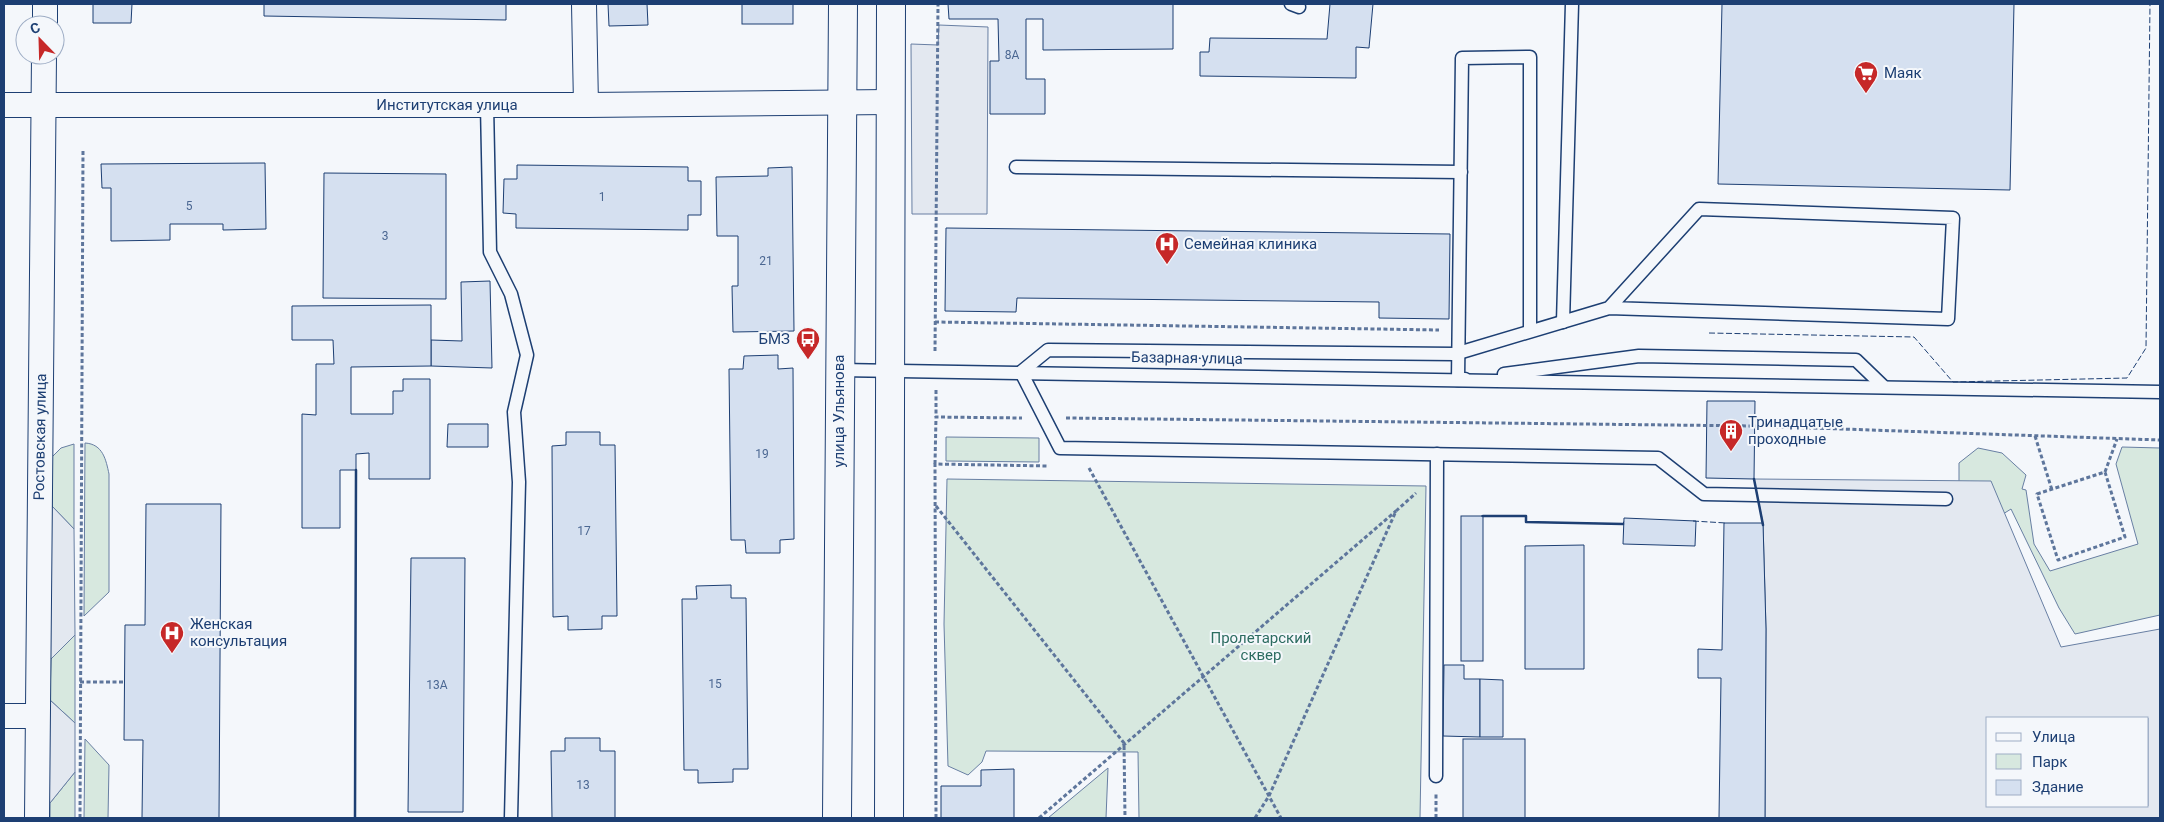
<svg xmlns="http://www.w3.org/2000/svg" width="2164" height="822" font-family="Roboto,sans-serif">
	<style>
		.green { fill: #d7e8df; stroke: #687fa3 }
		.parking { fill: #e3e8f0; stroke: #687fa3; fill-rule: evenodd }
		.building { fill: #d5e0f0; stroke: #1d3f73 }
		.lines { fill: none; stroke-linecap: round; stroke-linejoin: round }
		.lane-casing { stroke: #1d3f73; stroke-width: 15 }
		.street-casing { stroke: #1d3f73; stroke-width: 26 }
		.primary-casing { stroke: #1d3f73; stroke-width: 30 }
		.path { stroke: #5e769c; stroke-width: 3; stroke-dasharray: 4 2.5; stroke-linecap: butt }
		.lane { stroke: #f4f7fb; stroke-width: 12 }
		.street { stroke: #f4f7fb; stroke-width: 24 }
		.primary { stroke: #f4f7fb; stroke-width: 28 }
		.fence { stroke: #1d3f73; stroke-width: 1; stroke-dasharray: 6 2.5; stroke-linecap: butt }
		.wall { stroke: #1d3f73; stroke-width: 2.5 }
		.labels { text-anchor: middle; stroke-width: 4; stroke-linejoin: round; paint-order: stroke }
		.number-label { font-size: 12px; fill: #4b6792 }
		.poi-label { font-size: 15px; fill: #1d3f73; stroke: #f4f7fb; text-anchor: start }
		.street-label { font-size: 15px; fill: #1d3f73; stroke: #f4f7fb }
		.park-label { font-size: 15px; fill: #2c6c60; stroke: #f4f7fb }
	</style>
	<rect width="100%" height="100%" fill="#f4f7fb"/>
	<g class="green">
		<path d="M946 437 1039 438V462L946 461Z"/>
		<path d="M85 443C103 444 106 460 109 474V592L84 616Z"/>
		<path d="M74 444V529L52 506V457L61 448Z"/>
		<path d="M2122 447 2160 448V615L2075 634 2059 608 2011 509 2003 514 1959 497V463L1978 448 2002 453 2026 475 2022 489 2026 490 2034 544 2050 571 2138 544 2116 464Z"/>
		<path d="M947 479 1426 486 1420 818H1139L1138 752 986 751 982 762 968 775 948 766 944 624Z"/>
		<path d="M75 635V723L50 700 51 659Z"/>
		<path d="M85 739 109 765 108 818H84Z"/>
		<path d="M1108 768 1106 818H1048Z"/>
		<path d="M75 772V818H50V803Z"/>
	</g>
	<g class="parking">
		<path d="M939 25 988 27 987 214H912L911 44 938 45Z"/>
		<path d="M1754 479 1991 481 2061 647 2160 629V818H1765L1766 629 1763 523ZM1988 718H2148V806H1988Z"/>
		<path d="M39 506H52L74 529 75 635 51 659H37Z"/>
		<path d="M37 700H50L75 723V772L50 803H37Z"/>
	</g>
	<g class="building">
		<path d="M93 4H132L131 23H93Z"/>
		<path d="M264 4H506V20L264 16Z"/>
		<path d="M608 4H647L648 25 609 26Z"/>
		<rect x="742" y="4" width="51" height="20"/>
		<path d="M948 4H1173V49L1043 50V19H1026V79H1045V114H990V61H999L998 19H949Z"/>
		<path d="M1330 4H1373L1369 48 1356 47V78L1200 76V52H1209L1210 38 1327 39Z"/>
		<path d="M1722 4H2014L2010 190 1718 184Z"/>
		<path d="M265 163 266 229 223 230V224H170V240L111 241V188H102L101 164Z"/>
		<path d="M517 165 688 167V181H701V215H688V230L516 228V214L503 213 504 179H517Z"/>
		<path d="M792 167 794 331 733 332 732 286H738V236H717L716 177 768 176V168Z"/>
		<path d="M324 173 446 174V299L323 298Z"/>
		<path d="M946 228 1450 234 1449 319 1379 318V302L1017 298 1016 312 945 311Z"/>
		<path d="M490 281 492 368 431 366V340L462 341 461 282Z"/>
		<path d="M431 305V366L351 367V414H393V391H403V379H430V479H369V453L356 454V470H340V528H302V414L316 415V364H334L333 340H292V306Z"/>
		<path d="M778 355V369L793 368 794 539 780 540V553H746L745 540H731L729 369H743L744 356Z"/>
		<path d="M1707 401H1755L1754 479 1706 478Z"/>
		<path d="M448 424H488V447H447Z"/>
		<path d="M566 432H600V445H615L617 616H602V629L568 630V616L553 617 552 446 566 445Z"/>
		<path d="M146 504H221L219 818H142L143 740H124L125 625H145Z"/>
		<rect x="1461" y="516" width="22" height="145"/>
		<path d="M1624 518 1696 521 1695 546 1623 544Z"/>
		<path d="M1724 523H1763L1766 629 1765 818H1719L1721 678H1698V649L1722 650Z"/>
		<path d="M1584 545V669H1525V546Z"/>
		<path d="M411 558H465L463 812H408Z"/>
		<path d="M731 585V598H746L748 769H733V782L698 783V770H684L682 599H697L696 586Z"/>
		<path d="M1444 665H1464V679H1480V737L1443 736Z"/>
		<path d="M1480 679 1503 680V737H1480Z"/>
		<path d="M565 738H600V751H615V818H552L551 751H565Z"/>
		<rect x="1463" y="739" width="62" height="79"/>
		<path d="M1014 769V818H941V786H981V770Z"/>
	</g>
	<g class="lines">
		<g class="lane-casing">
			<g id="lane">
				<path d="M1291 4 1299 7"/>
				<path d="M487 105 490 252 511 294 527 355 514 412 519 482 511 818"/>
				<path d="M1016 167 1461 172"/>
				<path d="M1609 308 1948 319 1953 218 1699 209 1609 308 1455 354 1048 350 1021 372 1060 448 1658 458 1704 494 1946 499"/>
				<path d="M1563 322 1572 4"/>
				<path d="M840 370 2160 392"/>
				<path d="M1504 374 1639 356 1856 360 1884 387"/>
				<path d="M1465 379 1458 380 1462 58 1530 57V331"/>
				<path d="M1436 776 1437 454"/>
			</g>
		</g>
		<g class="street-casing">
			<g id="street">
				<path d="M584 4 586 105"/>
				<path d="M45 25V4"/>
				<path d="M4 105H586L890 102"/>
				<path d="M4 716H37"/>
				<path d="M37 818 44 55"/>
			</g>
		</g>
		<g class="primary-casing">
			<g id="primary">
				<path d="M837 818 843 4"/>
				<path d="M889 818 891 4"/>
			</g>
		</g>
		<g class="path">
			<path d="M935 322 1439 330"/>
			<path d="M935 351 938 4"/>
			<path d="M936 390V417"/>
			<path d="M1066 418 1755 426 2160 440"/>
			<path d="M2035 436 2052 490"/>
			<path d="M935 464 936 417 1022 418"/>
			<path d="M1089 468 1281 818"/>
			<path d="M2105 472 2125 537 2058 560 2037 494 2105 472 2117 439"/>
			<path d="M936 506 1124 743 1125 818"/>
			<path d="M80 682H124"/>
			<path d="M80 818 83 150"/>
			<path d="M936 818 935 464 1049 466"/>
			<path d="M1039 818 1396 511"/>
			<path d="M1255 818 1269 796 1396 511 1416 493"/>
			<path d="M1436 818V794"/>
		</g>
		<use href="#lane" class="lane"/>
		<use href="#street" class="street"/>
		<use href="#primary" class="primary"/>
		<g class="fence">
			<path d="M1709 333 1914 337 1953 382 2127 378 2146 348 2150 4"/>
			<path d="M1481 516H1526V522L1623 524 1624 521"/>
			<path d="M1693 521 1726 523"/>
		</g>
		<g class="wall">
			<path d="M1754 479 1763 525"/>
			<path d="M1483 516H1526V522L1623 524"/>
			<path d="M355 818 356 470"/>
		</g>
	</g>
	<defs>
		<g id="supermarket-pin" transform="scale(1.25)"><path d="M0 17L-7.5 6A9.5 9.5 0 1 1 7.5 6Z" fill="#c62828" stroke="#f4f7fb"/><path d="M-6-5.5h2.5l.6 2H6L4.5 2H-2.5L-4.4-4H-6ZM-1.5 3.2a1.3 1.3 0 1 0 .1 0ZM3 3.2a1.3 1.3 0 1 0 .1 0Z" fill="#fff"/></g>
		<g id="hospital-pin" transform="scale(1.25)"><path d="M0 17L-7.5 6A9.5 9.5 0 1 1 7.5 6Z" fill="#c62828" stroke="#f4f7fb"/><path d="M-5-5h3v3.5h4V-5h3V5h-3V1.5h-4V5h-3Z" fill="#fff"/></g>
		<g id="bus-pin" transform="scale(1.25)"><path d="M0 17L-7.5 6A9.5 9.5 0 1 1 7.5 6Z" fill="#c62828" stroke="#f4f7fb"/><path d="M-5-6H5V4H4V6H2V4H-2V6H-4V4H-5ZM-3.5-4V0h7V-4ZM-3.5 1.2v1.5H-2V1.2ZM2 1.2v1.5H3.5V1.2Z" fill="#fff"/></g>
		<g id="building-pin" transform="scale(1.25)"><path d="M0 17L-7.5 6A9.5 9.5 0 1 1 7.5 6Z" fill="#c62828" stroke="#f4f7fb"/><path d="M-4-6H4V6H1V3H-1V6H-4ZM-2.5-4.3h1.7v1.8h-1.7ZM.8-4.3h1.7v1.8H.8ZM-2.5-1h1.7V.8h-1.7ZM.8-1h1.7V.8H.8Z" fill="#fff"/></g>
	</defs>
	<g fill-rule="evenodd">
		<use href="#supermarket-pin" x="1866" y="73"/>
		<use href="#hospital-pin" x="1167" y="244"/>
		<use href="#bus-pin" x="808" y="339"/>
		<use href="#building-pin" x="1731" y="431"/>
		<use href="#hospital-pin" x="172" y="633"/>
	</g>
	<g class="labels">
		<g class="number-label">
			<text x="1012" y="59">8А</text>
			<text x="602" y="201">1</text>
			<text x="189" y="210">5</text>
			<text x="385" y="240">3</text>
			<text x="766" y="265">21</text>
			<text x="762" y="458">19</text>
			<text x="584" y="535">17</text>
			<text x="715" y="688">15</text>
			<text x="437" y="689">13А</text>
			<text x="583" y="789">13</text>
		</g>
		<g class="poi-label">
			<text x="1884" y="78">Маяк</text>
			<text x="1184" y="249">Семейная клиника</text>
			<text x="790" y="344" text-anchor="end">БМЗ</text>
			<text x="1748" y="427">Тринадцатые<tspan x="1748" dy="17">проходные</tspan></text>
			<text x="190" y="629">Женская<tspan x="190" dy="17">консультация</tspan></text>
		</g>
		<g class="street-label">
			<text x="447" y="110">Институтская улица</text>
			<text transform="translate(1187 358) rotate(1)" y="5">Базарная улица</text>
			<text transform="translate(839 411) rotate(-90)" y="5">улица Ульянова</text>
			<text transform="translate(40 437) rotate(-89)" y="5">Ростовская улица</text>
		</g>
		<g class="park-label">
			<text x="1261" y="643">Пролетарский<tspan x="1261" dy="17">сквер</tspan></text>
		</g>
	</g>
	<rect width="2164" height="822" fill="none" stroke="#1d3f73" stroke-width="10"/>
	<rect x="1986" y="717" width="162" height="90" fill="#f4f7fb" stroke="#9eadc5"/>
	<rect x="1996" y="733" width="25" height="8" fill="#f4f7fb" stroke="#9eadc5"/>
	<text x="2032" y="742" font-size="15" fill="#1d3f73">Улица</text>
	<rect x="1996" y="754" width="25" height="15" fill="#d7e8df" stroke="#9eadc5"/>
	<text x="2032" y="767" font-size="15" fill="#1d3f73">Парк</text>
	<rect x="1996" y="780" width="25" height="15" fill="#d5e0f0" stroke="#9eadc5"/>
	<text x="2032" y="792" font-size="15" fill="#1d3f73">Здание</text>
	<g transform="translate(40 40) rotate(337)"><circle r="24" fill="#f4f7fb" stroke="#9eadc5"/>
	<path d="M0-4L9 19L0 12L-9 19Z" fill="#c62828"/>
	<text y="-8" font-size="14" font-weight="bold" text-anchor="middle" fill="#1d3f73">С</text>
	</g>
</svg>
